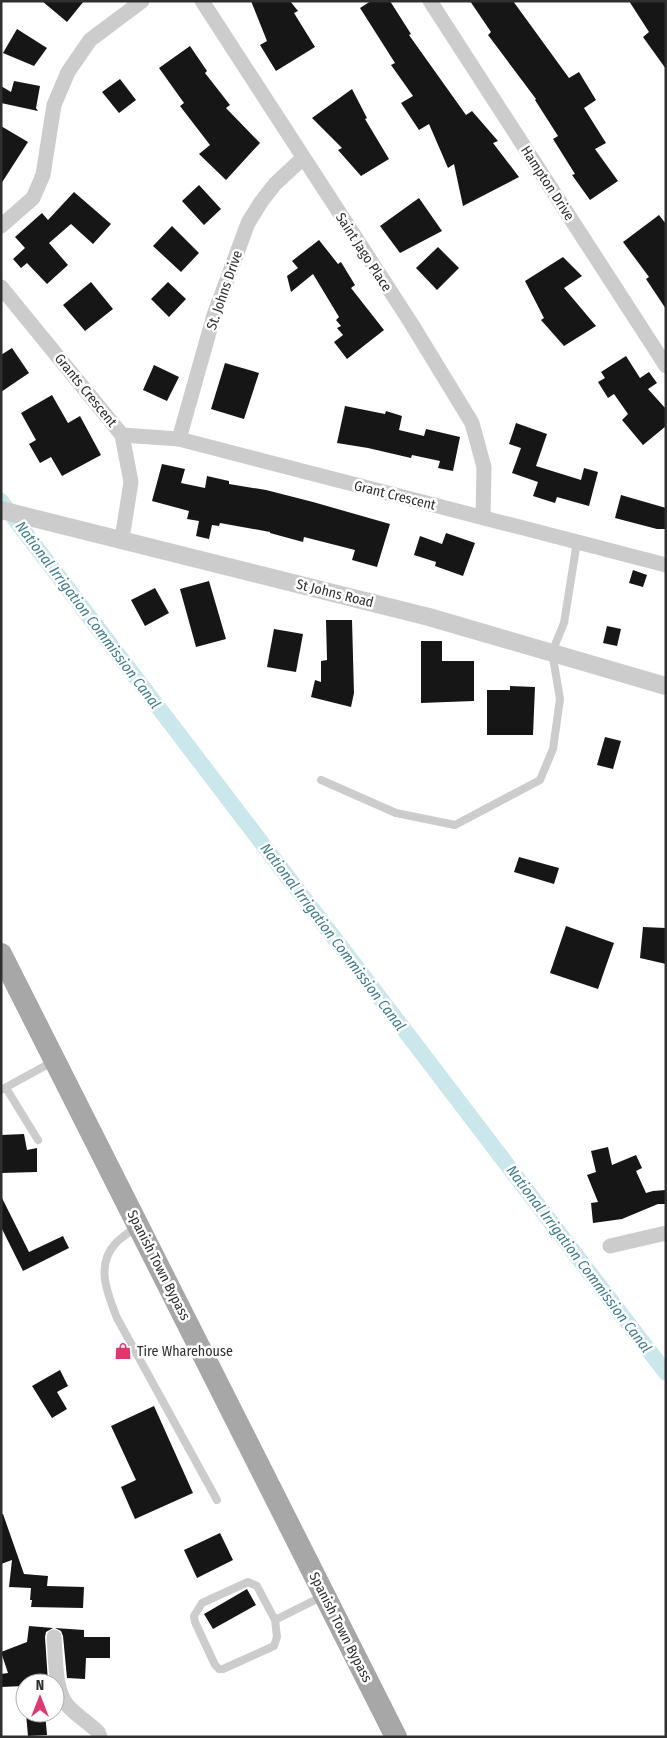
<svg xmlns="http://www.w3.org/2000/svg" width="667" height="1738" font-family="'Fira Sans Condensed',sans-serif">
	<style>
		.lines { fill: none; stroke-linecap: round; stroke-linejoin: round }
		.canal { stroke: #cae7eb; stroke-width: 16 }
		.building { fill: #161616 }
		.service { stroke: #ccc; stroke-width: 8 }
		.minor { stroke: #ccc; stroke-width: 15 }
		.tertiary { stroke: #ccc; stroke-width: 18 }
		.primary { stroke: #a7a7a7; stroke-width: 22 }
		.labels { text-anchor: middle; stroke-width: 5; stroke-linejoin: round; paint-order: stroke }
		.street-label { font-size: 14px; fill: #2f2f2f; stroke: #fff }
		.poi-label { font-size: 14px; fill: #2f2f2f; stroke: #fff; text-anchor: start }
		.water-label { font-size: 15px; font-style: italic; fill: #3c7e8a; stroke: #fff }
	</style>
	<rect width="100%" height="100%" fill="#fff"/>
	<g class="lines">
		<path class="canal" d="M1 501 666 1373"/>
	</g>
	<g class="building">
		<path d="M42 1H84L67 22Z"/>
		<path d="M251 1H290L298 11 294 13 315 47 276 71 260 45 267 41Z"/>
		<path d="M371 1H390L411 34 409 35 466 115 472 111 498 141 493 143 519 177 463 206 454 164 448 168 429 124 419 130 401 103 413 96 391 65 395 63 360 8Z"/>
		<path d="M470 1H513L569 78 579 72 596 100 584 108 606 143 595 149 618 181 590 200 572 175 575 174 553 139 558 136 535 100 536 99 488 35 491 32Z"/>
		<path d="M629 1H666V69L643 37 649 32Z"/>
		<path d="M17 29 47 48 34 66 3 53Z"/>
		<path d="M190 46 207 71 205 73 230 105 226 108 260 143 226 180 199 154 210 145 180 106 184 103 159 68Z"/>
		<path d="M120 79 136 100 119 113 102 92Z"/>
		<path d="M14 81 40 86 36 108 38 111 1 103V86L11 92Z"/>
		<path d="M352 89 367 118 365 119 389 159 361 176 338 150 342 148 312 118Z"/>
		<path d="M1 126 28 142 1 184Z"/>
		<path d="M199 185 221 209 204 225 182 201Z"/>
		<path d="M74 192 111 224 93 244 71 224 49 243 68 265 47 284 27 263 21 268 13 259 25 248 15 237 42 213 48 220Z"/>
		<path d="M419 198 442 231 400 253 380 226Z"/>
		<path d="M659 215 666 224V309L646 279 649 277 623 242Z"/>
		<path d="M172 226 199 253 181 272 153 246Z"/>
		<path d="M319 240 338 264 341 262 355 285 351 288 384 330 347 359 334 342 343 335 337 328 341 326 336 320 339 317 313 274 291 292 287 276 298 268 292 261Z"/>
		<path d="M438 247 459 268 437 290 416 268Z"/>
		<path d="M563 257 582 276 564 288 596 326 564 346 541 320 544 318 525 281Z"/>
		<path d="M91 282 113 309 85 331 63 305Z"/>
		<path d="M168 282 186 299 169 317 151 299Z"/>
		<path d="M12 348 29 373 1 392V355Z"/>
		<path d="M626 356 640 378 649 372 657 383 648 389 666 409V426L643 445 622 420 628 414 614 394 608 398 598 382 605 378 601 372Z"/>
		<path d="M225 363 259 373 244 419 211 409Z"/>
		<path d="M154 365 179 377 167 401 143 390Z"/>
		<path d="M52 395 68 423 80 416 101 455 62 476 51 457 40 463 29 444 36 440 21 413Z"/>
		<path d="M345 406 385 414 386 411 402 416 399 430 424 436 426 429 460 437 453 471 438 468 440 461 412 455 411 458 368 448 337 443Z"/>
		<path d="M516 423 547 434 536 466 581 480 584 468 598 472 589 506 557 497 555 503 533 496 538 482 512 473 521 448 509 444Z"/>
		<path d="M162 464 185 469 181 483 205 488 207 476 229 481V484L266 490 313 502 390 524 377 567 352 560 355 550 304 537 303 542 270 533V532L220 523 219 526 212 525 209 539 196 536 199 521 187 519 189 511 152 501Z"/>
		<path d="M621 495 666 508V529H657L615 518Z"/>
		<path d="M446 533 475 543 463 576 435 566 436 562 414 555 420 536 442 544Z"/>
		<path d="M633 570 647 575 643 587 629 583Z"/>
		<path d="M209 581 226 639 196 647 180 589Z"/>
		<path d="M155 588 169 613 145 626 131 600Z"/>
		<path d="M326 620H352L354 693 351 707 311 697 315 680 321 682V661L327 660Z"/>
		<path d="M607 626 621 629 617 646 603 643Z"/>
		<path d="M274 629 303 634 296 672 267 667Z"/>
		<path d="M421 641H442V661H474V701L421 703Z"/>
		<path d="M510 686 535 687 533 735H487V690H510Z"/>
		<path d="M605 737 621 741 613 769 597 765Z"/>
		<path d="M519 857 559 868 554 884 514 872Z"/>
		<path d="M566 926 614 943 598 989 550 973Z"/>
		<path d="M643 927 666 928V964L640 958Z"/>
		<path d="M24 1134 27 1150 37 1148V1172L1 1173V1135Z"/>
		<path d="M608 1147 612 1165 636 1155 642 1168 636 1171 646 1193 653 1191 666 1190V1204H658L622 1219 593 1223 591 1203 598 1202 587 1175 596 1172 591 1151Z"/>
		<path d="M1 1196 29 1252 63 1236 69 1248 23 1271 1 1227Z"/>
		<path d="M60 1370 68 1386 57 1392 67 1409 52 1418 32 1386Z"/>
		<path d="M154 1406 193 1493 135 1519 121 1487 136 1480 111 1426Z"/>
		<path d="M1 1514H3L24 1574 48 1576 47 1586 84 1587 83 1608 31 1607 32 1600H30L31 1588 9 1587 12 1560 1 1564Z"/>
		<path d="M220 1533 233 1560 197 1578 184 1550Z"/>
		<path d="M247 1589 256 1605 213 1629 204 1614Z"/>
		<path d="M29 1626 53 1628 46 1632 45 1637 48 1682 25 1683 24 1686 1 1687V1674L8 1673 1 1652 27 1642Z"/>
		<path d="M55 1628 84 1630V1637H110V1658H86L85 1679 67 1678 63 1636 61 1631Z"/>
		<path d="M45 1713 47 1735 28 1736 26 1714Z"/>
	</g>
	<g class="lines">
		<g class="service">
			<path d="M321 780 396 813 455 825 540 780 553 749 560 699 552 652 564 623 577 542"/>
			<path d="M6 1088 38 1140"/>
			<path d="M1 1090 54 1061"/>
			<path d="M137 1226C130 1232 121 1237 115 1244 95 1266 108 1295 117 1318L217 1500"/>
			<path d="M275 1620 277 1637 274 1646 223 1669H219L215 1665 195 1622 194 1616 202 1603 248 1582 257 1586 275 1620 323 1596"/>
		</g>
		<g class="minor">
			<path d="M202 1 411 323 472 423 484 467 483 517"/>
			<path d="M430 1 666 366"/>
			<path d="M1 226 33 198 43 175 54 105 68 72 90 40 142 1"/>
			<path d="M1 287 122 435 131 482 122 539"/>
			<path d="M122 435 179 439 666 565"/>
			<path d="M179 439 214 315 248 223 261 202 275 184 303 158"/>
			<path d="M610 1246 666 1233"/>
			<path d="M54 1637C56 1658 54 1690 68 1706 77 1716 89 1723 98 1732L100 1737"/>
		</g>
		<path class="tertiary" d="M1 510 429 617 666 686"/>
		<path class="primary" d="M1 954 396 1737"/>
	</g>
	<defs>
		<g id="shop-bare" transform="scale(1.35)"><path d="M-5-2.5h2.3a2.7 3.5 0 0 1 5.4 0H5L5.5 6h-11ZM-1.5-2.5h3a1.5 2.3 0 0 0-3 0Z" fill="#e2366c" stroke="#fff" stroke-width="2.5" paint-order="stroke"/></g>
	</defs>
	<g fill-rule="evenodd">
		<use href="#shop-bare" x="123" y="1351"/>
	</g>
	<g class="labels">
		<g class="street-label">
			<text transform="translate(548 183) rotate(57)" y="5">Hampton Drive</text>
			<text transform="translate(364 252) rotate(57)" y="5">Saint Jago Place</text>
			<text transform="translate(224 290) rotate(-71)" y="5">St. Johns Drive</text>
			<text transform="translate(86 390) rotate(51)" y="5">Grants Crescent</text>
			<text transform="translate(395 495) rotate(14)" y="5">Grant Crescent</text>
			<text transform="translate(335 593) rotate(14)" y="5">St Johns Road</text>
			<text transform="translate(159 1265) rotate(63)" y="5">Spanish Town Bypass</text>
			<text transform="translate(341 1627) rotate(63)" y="5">Spanish Town Bypass</text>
		</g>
		<g class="poi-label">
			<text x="137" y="1356">Tire Wharehouse</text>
		</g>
		<g class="water-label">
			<text transform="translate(88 615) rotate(53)" y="5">National Irrigation Commission Canal</text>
			<text transform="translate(333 937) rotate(53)" y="5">National Irrigation Commission Canal</text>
			<text transform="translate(579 1259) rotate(53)" y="5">National Irrigation Commission Canal</text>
		</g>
	</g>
	<rect width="667" height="1738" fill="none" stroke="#2f2f2f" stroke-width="5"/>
	<g transform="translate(40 1698)"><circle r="24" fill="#ffffff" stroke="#acacac"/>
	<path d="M0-4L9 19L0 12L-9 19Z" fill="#e2366c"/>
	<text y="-8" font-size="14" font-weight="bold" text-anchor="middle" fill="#2f2f2f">N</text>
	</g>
</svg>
